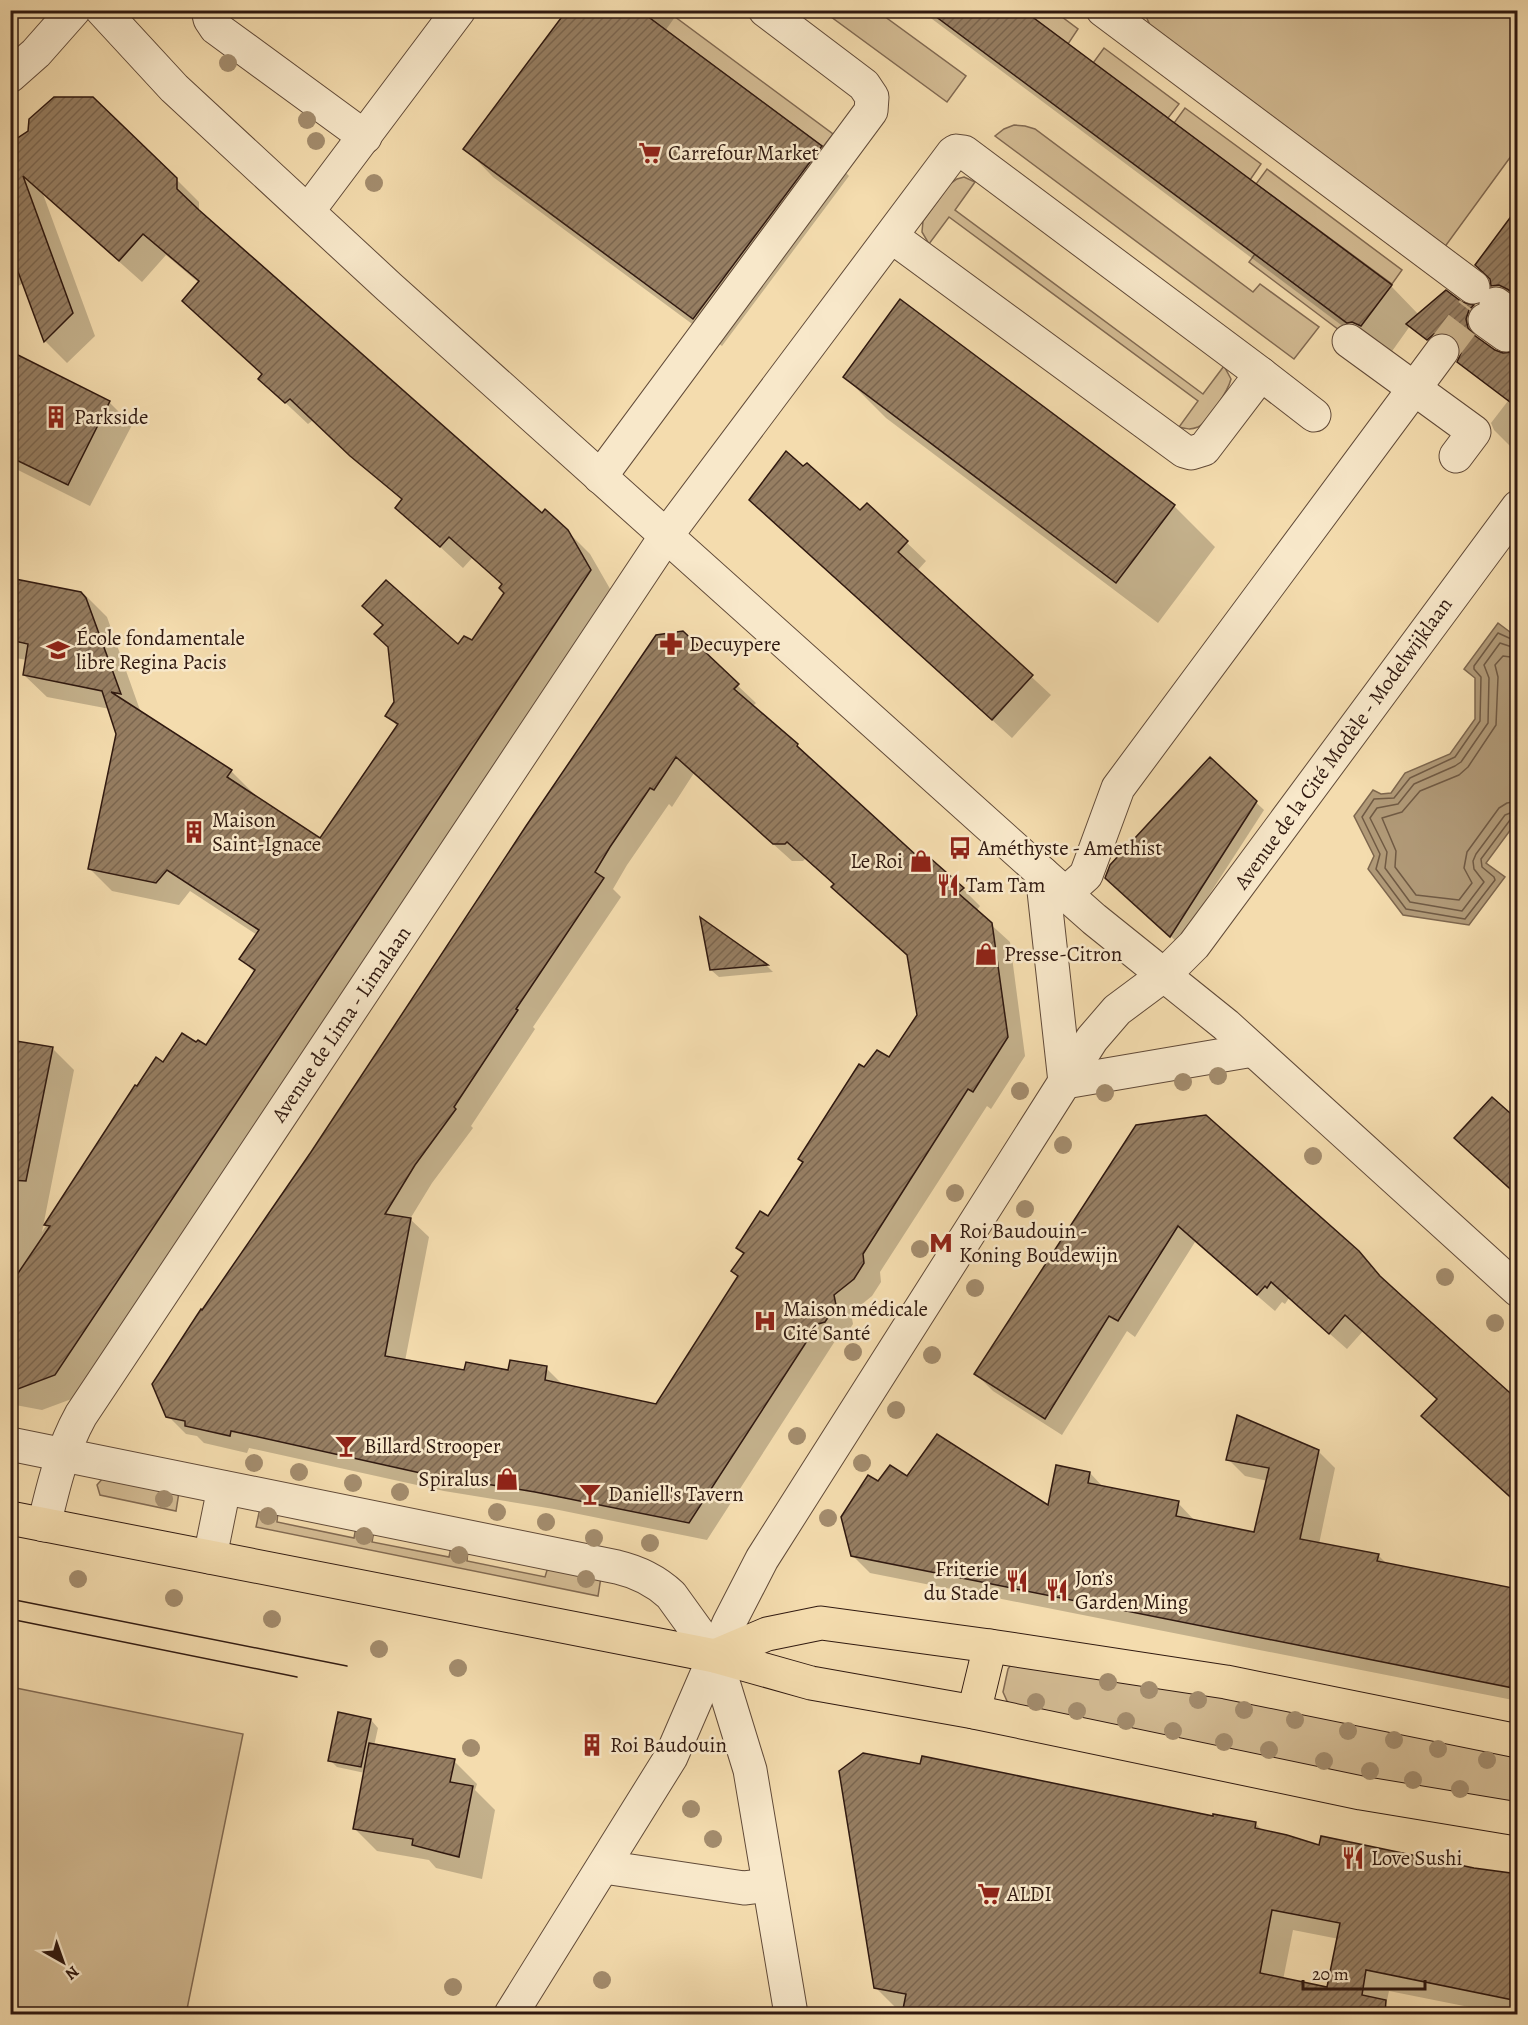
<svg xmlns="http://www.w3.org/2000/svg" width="1528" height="2025" font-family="Alegreya,serif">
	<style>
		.grass { fill: #d3bb93; stroke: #826a52; stroke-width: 1.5 }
		.water { fill: #b19a78; stroke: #7d664e; stroke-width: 1.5 }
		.shadow { fill: #0003; fill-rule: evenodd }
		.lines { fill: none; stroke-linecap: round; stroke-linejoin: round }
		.shore { stroke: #705a44; stroke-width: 1.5 }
		.building { fill: url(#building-hatch); stroke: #301910; stroke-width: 1.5; fill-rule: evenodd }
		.minor-tunnel { stroke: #cdb58e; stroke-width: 33; stroke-dasharray: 33 16; stroke-linecap: butt }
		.minor-casing { stroke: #614a38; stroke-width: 35 }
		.major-casing { stroke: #301910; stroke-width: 35 }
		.minor { stroke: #f8e8ca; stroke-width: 33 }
		.major { stroke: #f4dcae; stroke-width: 33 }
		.tram { stroke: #301910; stroke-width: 1.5 }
		.tree { fill: #a38c6d }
		.labels { text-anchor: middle; stroke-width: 5; stroke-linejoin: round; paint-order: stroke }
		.poi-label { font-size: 21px; fill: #301910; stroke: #f8e8ca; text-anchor: start }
		.street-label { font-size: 21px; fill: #301910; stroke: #f8e8ca }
	</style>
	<defs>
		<pattern id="building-hatch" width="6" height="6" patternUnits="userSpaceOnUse" patternTransform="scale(1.5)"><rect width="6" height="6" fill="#967e62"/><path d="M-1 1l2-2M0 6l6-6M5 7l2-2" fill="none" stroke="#7b664f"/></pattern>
	</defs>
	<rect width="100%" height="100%" fill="#f4dcae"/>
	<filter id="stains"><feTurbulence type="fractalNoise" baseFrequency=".00333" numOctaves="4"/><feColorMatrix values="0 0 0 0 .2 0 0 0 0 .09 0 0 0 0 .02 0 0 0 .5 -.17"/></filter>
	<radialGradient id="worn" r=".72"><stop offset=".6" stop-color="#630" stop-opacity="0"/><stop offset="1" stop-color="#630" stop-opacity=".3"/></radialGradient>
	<g class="grass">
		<path d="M1143 10 1517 11V148L1444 248 1150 25Z"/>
		<path d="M653 11H667L833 134 823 147 648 17Z"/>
		<path d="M823 11H877L966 76 947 102Z"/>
		<path d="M1023 11H1054L1078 29 1068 44Z"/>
		<path d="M1104 48 1179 104 1168 118 1093 63Z"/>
		<path d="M1185 108 1261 164 1250 180 1174 123Z"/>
		<path d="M1014 125 1025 126 1035 129 1253 292 1260 284 1319 327 1294 359 995 136 1004 129Z"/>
		<path d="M1267 169 1402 270 1392 284 1256 184Z"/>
		<path d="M964 177 975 182 955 210 1203 394 1224 366 1231 379C1228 391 1208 422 1198 427 1191 430 1186 429 1179 427L1198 401 949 217 929 244 922 232 923 221 950 184 957 179Z"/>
		<path d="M1255 254 1357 331 1351 339 1249 262Z"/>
		<path d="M103 1478 179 1492 176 1511 100 1495 97 1485Z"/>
		<path d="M260 1508 278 1512 277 1522 354 1538 356 1527 374 1531 372 1542 449 1557 451 1547 468 1550 467 1561 545 1577 548 1567 601 1577 598 1596 256 1527Z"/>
		<path d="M1023 1657 1517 1754V1809L1015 1708 1007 1701 1003 1692 1008 1669 1013 1661Z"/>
		<path d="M11 1687 243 1734 186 2014H11Z"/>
	</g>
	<path class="water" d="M1498 623 1518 638 1517 821 1486 863 1505 877 1469 925 1403 915 1368 869 1374 856 1354 816 1373 790 1381 794 1391 793 1405 773 1450 754 1475 719V678L1464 669Z"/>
	<g class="shadow">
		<path d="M567 10H680L665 31 821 147 849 176 722 346 493 177 465 148Z"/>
		<path d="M920 10H1020L1391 286 1419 315 1462 304 1474 307 1480 313 1473 326 1475 336 1500 357 1488 386 1459 362 1462 353 1460 342 1452 339 1435 346 1410 326 1390 354 1376 351Z"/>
		<path d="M10 144 176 179 199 202V212L542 515 567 531 590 554 613 594 77 1397 42 1410 10 1404V1062L52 1048 74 1070 42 1232 136 1087 163 1064 196 1044 206 1047 255 973 241 959 257 935 190 891 179 905 112 891 90 869 118 734 110 709 47 697 24 675 27 660 10 657V580L84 594 107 617 141 713 231 771 253 793 252 795 321 840 398 727 387 715 458 646 473 642 505 593 503 585 472 558 463 568 397 507 403 501 313 420 308 424 260 379 263 375 184 301 199 283 166 255 142 282 43 194 95 336 67 363 45 341 24 283 10 290Z"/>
		<path d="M1518 209V304L1512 305 1493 286 1492 280Z"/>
		<path d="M10 353 109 402 132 425 90 506 10 466Z"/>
		<path d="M845 377 1174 506 1215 547 1158 623 886 418Z"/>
		<path d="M1518 388V454L1494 430 1491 423Z"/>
		<path d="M867 505 926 561 917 571 1051 695 1012 738 770 519 860 512Z"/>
		<path d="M682 633 756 703 752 707 797 745 916 857 963 889 980 906 976 911 1010 942 1025 1056 991 1109 987 1106 880 1272 881 1282 872 1296 851 1313 853 1324 843 1339 835 1341 707 1540 554 1509 444 1491 249 1448 247 1453 204 1443 197 1436 186 1434 168 1416 203 1312ZM694 773 792 861H803L805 859 835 885 833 887 851 905 909 957 918 1015 890 1060 865 1069 769 1219 738 1248 745 1254 739 1277 657 1405 564 1386 546 1368 510 1371 466 1372 405 1361 429 1237 410 1219 432 1183 473 1128 471 1126 535 1029 533 1027 621 897 613 889 627 865 669 804 672 807Z"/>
		<path d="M1210 759 1264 810 1178 943 1114 885Z"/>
		<path d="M702 920 767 966 773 972 719 977 711 970Z"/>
		<path d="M1136 1126 1358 1252 1394 1291 1438 1400 1363 1331 1347 1349 1289 1298 1285 1304 1282 1302 1275 1311 1195 1242 1135 1337 1127 1331 1062 1435 993 1391 976 1374Z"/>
		<path d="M1318 1451 1335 1468 1319 1544 1378 1555 1388 1565 1518 1594V1701L870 1573 852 1555 879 1483 908 1478 1049 1507 1090 1473 1104 1488 1178 1503 1195 1521 1255 1534 1268 1481 1245 1476 1228 1459Z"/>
		<path d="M371 1720 378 1728 374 1746 454 1761 477 1784 475 1790 495 1810 482 1879 436 1868 429 1860 377 1851 354 1828 365 1773 337 1767 330 1760Z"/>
		<path d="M1214 1818 1255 1823 1263 1831 1320 1847 1518 1876V2014H1504L1389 1991 1384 2014H903L904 2010 896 2008 875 1987ZM1293 1930 1339 1939 1328 1989 1283 1980Z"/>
	</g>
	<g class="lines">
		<g class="shore">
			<path d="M1518 642 1498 633 1474 666V669L1481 677 1480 721 1455 757 1410 778 1394 798 1374 799 1362 817 1380 854 1376 869 1406 909 1465 919 1495 880 1494 877 1482 867 1481 859 1510 820 1518 818"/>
			<path d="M1518 649 1500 643 1484 665 1489 678 1488 723 1461 762 1455 766 1414 784 1398 804 1377 808 1370 818 1387 852 1385 868 1410 902 1462 911 1484 882 1474 869 1473 861 1476 854 1505 815 1518 810"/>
			<path d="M1518 658 1503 656 1495 665 1498 677 1496 725 1468 767 1459 775 1420 791 1402 812 1382 818 1396 851 1395 867 1416 895 1459 900 1472 883 1464 868 1467 852 1499 808 1507 803 1518 801"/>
		</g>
	</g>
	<g class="building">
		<path d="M567 10H639L822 146 693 319 463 149Z"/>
		<path d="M927 10H1023L1392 285 1361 326 1352 322 1347 323Z"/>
		<path d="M54 97H93L177 178V189L199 210 542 513 545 509 568 530 591 570 55 1375 10 1392V1285L50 1226 44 1225 135 1085 137 1086 156 1057 163 1062 182 1033 196 1042 198 1040 206 1045 255 970 239 959 259 930 167 870 156 883 88 869 116 734 102 691 23 675 28 644 10 640V578L81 592 86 598 121 694 111 692 232 770 227 777 320 838 398 724 385 716 394 702 388 647 374 634 383 625 362 606 386 580 458 644 464 636 472 640 504 593 499 588 502 584 449 537 440 547 395 508 402 499 350 456 290 399 285 403 258 379 262 374 182 301 199 281 143 234 119 261 23 176 73 313 44 342 10 250V143L28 131 29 119Z"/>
		<path d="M1518 207V296L1507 289 1499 285 1491 286 1490 279 1475 265Z"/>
		<path d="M1446 290 1462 302 1474 305 1469 310 1466 319 1468 328 1474 335 1495 350 1503 353 1513 352 1518 349V408L1457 362 1461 353 1459 344 1454 336 1444 332 1434 334 1427 340 1406 324Z"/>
		<path d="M900 299 1175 505 1116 583 843 377Z"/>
		<path d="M10 351 110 401 68 485 10 457Z"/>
		<path d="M786 451 803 466 807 463 860 510 867 503 908 541 898 552 1033 675 992 720 749 500Z"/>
		<path d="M683 631 739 684 734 689 798 744 797 746 916 855 921 850 964 888 958 893 992 923 1008 1037 973 1092 968 1089 910 1180 863 1254 864 1263 854 1279 834 1295 836 1305 825 1322 818 1324 689 1523 535 1492 425 1474 231 1431 230 1436 185 1426V1421L166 1417 152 1384 201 1309 202 1310 311 1152 526 826 656 635ZM676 757 773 844H785L787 842 834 884 831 887 907 955 917 1015 889 1057 877 1050 864 1067 859 1064 798 1159 803 1162 768 1216 760 1211 736 1248 744 1253 731 1271 738 1276 656 1404 545 1380 547 1366 510 1360 508 1370 466 1362 464 1370 385 1356 411 1218 385 1214 415 1165 456 1109 454 1107 518 1010 516 1009 604 878 595 872 610 847 650 788 654 790Z"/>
		<path d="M1210 757 1257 801 1170 937 1105 878 1110 865Z"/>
		<path d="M700 917 768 965 710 970Z"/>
		<path d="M10 1040 53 1047 26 1181 10 1180Z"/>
		<path d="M1492 1097 1518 1120V1196L1454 1138Z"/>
		<path d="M1206 1115 1359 1251 1380 1276 1403 1297 1518 1400V1504L1421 1416 1437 1399 1345 1315 1329 1334 1271 1282 1267 1288 1265 1286 1257 1295 1178 1226 1118 1321 1109 1316 1045 1419 974 1374 1136 1125Z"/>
		<path d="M1237 1415 1319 1450 1300 1539 1379 1554 1377 1561 1518 1589V1689L851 1556 841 1517 868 1475 878 1481 890 1465 907 1476 937 1434 1048 1505 1056 1465 1090 1472 1088 1483 1179 1501 1176 1516 1254 1532 1269 1468 1226 1460Z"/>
		<path d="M338 1712 371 1719 361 1767 328 1761Z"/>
		<path d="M369 1743 455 1759 450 1782 473 1786 459 1857 412 1845 413 1839 353 1829Z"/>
		<path d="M863 1753 920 1764 922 1756 1213 1816V1814L1256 1822 1255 1828 1287 1835 1319 1845 1321 1836 1474 1868 1518 1874V2001L1366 1970 1362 1995 1386 2000 1385 2014H902L906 1994 874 1988 839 1771ZM1272 1910 1340 1923 1327 1987 1260 1973Z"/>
	</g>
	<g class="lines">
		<path class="minor-tunnel" d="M1442 351 1473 310"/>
		<g class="minor-casing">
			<g id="minor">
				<path d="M102 10 174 88 389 287 1042 873 1094 919 1226 1025 1518 1290"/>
				<path d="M208 10 210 19 216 28 365 137"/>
				<path d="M1103 10 1473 287"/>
				<path d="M10 76 36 53 74 10"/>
				<path d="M308 211 459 10"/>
				<path d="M1485 320 1506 335 1518 320 1496 304"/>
				<path d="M1349 341 1474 432 1456 456"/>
				<path d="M1261 374 1314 415"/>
				<path d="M600 477 871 111 872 97 864 85 765 10"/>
				<path d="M1042 873 1065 1082 1253 1050"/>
				<path d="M1065 894 1086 875 1118 788 1442 351"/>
				<path d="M10 1444 617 1567C638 1572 655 1580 671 1595L715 1656 750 1770 791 2014"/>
				<path d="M44 1525C53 1487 62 1449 81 1415L666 536 953 153 956 151 964 152 1261 374 1204 449 1191 453 1184 451 891 236"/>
				<path d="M210 1557 224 1488"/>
				<path d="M604 1867 744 1888 769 1885"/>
				<path d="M511 2014 671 1757 729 1623 762 1559 1092 1039 1117 1010 1164 975 1194 945 1518 507"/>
			</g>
		</g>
		<g class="major-casing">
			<g id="major">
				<path d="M10 1518 715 1656 811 1683 974 1712 1361 1793 1518 1819"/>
				<path d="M715 1656 767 1634 821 1623 990 1646 1226 1682 1518 1741"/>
				<path d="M974 1712 990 1646"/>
			</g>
		</g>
		<use href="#minor" class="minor"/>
		<use href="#major" class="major"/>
		<g class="tram">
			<path d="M10 15 14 10"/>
			<path d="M10 1599 347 1666"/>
			<path d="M10 1619 297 1677"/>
		</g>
	</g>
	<g class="tree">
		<circle cx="228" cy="63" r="9"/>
		<circle cx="307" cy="120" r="9"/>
		<circle cx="316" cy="141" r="9"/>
		<circle cx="374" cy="183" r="9"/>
		<circle cx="1218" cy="1076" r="9"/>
		<circle cx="1183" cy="1082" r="9"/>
		<circle cx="1020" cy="1091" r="9"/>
		<circle cx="1105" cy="1093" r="9"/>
		<circle cx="1063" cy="1145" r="9"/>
		<circle cx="1313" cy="1156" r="9"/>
		<circle cx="955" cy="1193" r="9"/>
		<circle cx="1025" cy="1209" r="9"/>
		<circle cx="920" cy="1249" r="9"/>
		<circle cx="1445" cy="1277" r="9"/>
		<circle cx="975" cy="1288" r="9"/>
		<circle cx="1495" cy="1323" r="9"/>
		<circle cx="853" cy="1352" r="9"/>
		<circle cx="932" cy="1355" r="9"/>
		<circle cx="896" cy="1410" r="9"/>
		<circle cx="797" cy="1436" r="9"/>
		<circle cx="254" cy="1463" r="9"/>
		<circle cx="862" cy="1463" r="9"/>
		<circle cx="299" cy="1472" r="9"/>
		<circle cx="353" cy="1483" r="9"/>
		<circle cx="400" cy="1492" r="9"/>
		<circle cx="164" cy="1499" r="9"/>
		<circle cx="497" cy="1512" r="9"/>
		<circle cx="268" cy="1516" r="9"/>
		<circle cx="828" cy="1518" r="9"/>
		<circle cx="546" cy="1522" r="9"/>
		<circle cx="364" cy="1536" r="9"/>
		<circle cx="594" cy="1538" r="9"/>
		<circle cx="650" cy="1543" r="9"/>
		<circle cx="459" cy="1555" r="9"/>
		<circle cx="78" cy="1579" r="9"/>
		<circle cx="586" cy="1579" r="9"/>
		<circle cx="174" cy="1598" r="9"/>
		<circle cx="272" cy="1619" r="9"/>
		<circle cx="379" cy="1649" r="9"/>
		<circle cx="458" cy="1668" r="9"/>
		<circle cx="1108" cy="1682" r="9"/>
		<circle cx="1149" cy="1690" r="9"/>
		<circle cx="1198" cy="1700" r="9"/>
		<circle cx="1036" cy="1702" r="9"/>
		<circle cx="1244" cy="1710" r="9"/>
		<circle cx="1077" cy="1711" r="9"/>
		<circle cx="1295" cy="1720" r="9"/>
		<circle cx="1126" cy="1721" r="9"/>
		<circle cx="1173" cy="1731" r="9"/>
		<circle cx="1348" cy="1731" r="9"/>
		<circle cx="1394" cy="1740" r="9"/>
		<circle cx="1224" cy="1742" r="9"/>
		<circle cx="471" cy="1748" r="9"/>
		<circle cx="1438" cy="1749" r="9"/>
		<circle cx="1269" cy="1750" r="9"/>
		<circle cx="1487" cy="1760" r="9"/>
		<circle cx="1324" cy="1761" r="9"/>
		<circle cx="1370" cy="1771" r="9"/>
		<circle cx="1413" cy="1780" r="9"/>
		<circle cx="1460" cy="1789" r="9"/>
		<circle cx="691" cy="1809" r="9"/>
		<circle cx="713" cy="1839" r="9"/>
		<circle cx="602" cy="1980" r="9"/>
		<circle cx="453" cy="1987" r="9"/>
	</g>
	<defs>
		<g id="supermarket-bare" transform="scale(1.8)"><path d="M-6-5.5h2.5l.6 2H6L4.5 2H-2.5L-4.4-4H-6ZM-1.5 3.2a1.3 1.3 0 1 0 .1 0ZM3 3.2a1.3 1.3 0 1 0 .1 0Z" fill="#8f2418" stroke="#f8e8ca" stroke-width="2.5" paint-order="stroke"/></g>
		<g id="building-bare" transform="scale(1.8)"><path d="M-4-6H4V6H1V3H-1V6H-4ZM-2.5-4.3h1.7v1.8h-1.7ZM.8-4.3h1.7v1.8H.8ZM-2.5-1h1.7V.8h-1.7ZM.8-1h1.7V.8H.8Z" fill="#8f2418" stroke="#f8e8ca" stroke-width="2.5" paint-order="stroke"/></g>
		<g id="pharmacy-bare" transform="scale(1.8)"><path d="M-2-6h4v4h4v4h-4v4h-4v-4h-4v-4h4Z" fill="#8f2418" stroke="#f8e8ca" stroke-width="2.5" paint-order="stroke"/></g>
		<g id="school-bare" transform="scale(1.8)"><path d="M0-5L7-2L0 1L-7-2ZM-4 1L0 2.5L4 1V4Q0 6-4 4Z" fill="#8f2418" stroke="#f8e8ca" stroke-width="2.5" paint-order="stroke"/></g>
		<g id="bus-bare" transform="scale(1.8)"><path d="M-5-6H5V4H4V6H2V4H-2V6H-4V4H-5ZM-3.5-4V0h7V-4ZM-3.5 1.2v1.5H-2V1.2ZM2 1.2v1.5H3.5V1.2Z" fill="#8f2418" stroke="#f8e8ca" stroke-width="2.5" paint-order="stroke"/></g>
		<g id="shop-bare" transform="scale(1.8)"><path d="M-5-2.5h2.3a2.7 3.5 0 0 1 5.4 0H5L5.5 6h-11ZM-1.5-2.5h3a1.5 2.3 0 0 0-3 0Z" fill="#8f2418" stroke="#f8e8ca" stroke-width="2.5" paint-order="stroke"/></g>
		<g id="restaurant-bare" transform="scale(1.8)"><path d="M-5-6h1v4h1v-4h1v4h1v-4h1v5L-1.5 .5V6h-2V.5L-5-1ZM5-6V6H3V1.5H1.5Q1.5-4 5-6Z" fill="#8f2418" stroke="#f8e8ca" stroke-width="2.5" paint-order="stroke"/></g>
		<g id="metro-bare" transform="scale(1.8)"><path d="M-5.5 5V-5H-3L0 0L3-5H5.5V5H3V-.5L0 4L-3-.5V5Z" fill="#8f2418" stroke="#f8e8ca" stroke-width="2.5" paint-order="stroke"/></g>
		<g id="hospital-bare" transform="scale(1.8)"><path d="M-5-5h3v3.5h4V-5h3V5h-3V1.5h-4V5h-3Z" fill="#8f2418" stroke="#f8e8ca" stroke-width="2.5" paint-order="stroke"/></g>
		<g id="bar-bare" transform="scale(1.8)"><path d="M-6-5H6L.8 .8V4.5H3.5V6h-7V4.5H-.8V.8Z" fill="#8f2418" stroke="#f8e8ca" stroke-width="2.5" paint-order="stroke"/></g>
	</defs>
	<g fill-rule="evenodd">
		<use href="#supermarket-bare" x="650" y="153"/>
		<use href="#building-bare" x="56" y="417"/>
		<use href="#pharmacy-bare" x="671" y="644"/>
		<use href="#school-bare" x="58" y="650"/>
		<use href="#building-bare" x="194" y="832"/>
		<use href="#bus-bare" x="960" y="848"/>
		<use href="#shop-bare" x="921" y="861"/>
		<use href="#restaurant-bare" x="948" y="885"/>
		<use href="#shop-bare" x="986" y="954"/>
		<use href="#metro-bare" x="941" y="1243"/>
		<use href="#hospital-bare" x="765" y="1321"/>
		<use href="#bar-bare" x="346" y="1446"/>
		<use href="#shop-bare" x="507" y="1479"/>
		<use href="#bar-bare" x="590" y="1494"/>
		<use href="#restaurant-bare" x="1017" y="1581"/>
		<use href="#restaurant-bare" x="1057" y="1590"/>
		<use href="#building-bare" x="592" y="1745"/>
		<use href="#restaurant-bare" x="1353" y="1858"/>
		<use href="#supermarket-bare" x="989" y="1894"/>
	</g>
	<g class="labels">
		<g class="poi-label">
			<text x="668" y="160">Carrefour Market</text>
			<text x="74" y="424">Parkside</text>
			<text x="76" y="645">École fondamentale<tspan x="76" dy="24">libre Regina Pacis</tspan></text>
			<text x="689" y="651">Decuypere</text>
			<text x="212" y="827">Maison<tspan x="212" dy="24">Saint-Ignace</tspan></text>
			<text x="978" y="855">Améthyste - Amethist</text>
			<text x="903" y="868" text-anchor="end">Le Roi</text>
			<text x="966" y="892">Tam Tam</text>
			<text x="1004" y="961">Presse-Citron</text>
			<text x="959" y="1238">Roi Baudouin -<tspan x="959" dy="24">Koning Boudewijn</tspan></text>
			<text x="783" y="1316">Maison médicale<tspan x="783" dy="24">Cité Santé</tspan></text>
			<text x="364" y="1453">Billard Strooper</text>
			<text x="489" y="1486" text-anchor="end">Spiralus</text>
			<text x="608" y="1501">Daniell's Tavern</text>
			<text x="999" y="1576" text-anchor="end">Friterie<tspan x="999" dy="24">du Stade</tspan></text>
			<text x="1075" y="1585">Jon’s<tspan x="1075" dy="24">Garden Ming</tspan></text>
			<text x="610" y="1752">Roi Baudouin</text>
			<text x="1371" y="1865">Love Sushi</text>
			<text x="1007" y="1901">ALDI</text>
		</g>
		<g class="street-label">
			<text transform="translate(1343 743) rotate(-54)" y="7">Avenue de la Cité Modèle - Modelwijklaan</text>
			<text transform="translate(341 1024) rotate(-56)" y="7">Avenue de Lima - Limalaan</text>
		</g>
	</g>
	<rect width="1528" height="2025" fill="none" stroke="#f4dcae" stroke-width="36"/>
	<rect x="12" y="12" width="1504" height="2001" fill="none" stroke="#301910" stroke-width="3"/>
	<rect x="18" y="18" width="1492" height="1989" fill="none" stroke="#301910" stroke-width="1.5"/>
	<g transform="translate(63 1962) rotate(140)" stroke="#f8e8ca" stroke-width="4.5" paint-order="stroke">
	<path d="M0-4.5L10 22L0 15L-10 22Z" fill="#301910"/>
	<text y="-9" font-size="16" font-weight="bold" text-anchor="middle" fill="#301910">N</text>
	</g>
	<path d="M1303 1980v9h122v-9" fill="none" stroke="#301910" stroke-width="3"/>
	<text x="1312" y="1980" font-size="18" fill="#301910" stroke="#f8e8ca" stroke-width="4.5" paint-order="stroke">20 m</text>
	<rect width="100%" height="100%" filter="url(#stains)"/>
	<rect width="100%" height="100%" fill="url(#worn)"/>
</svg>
